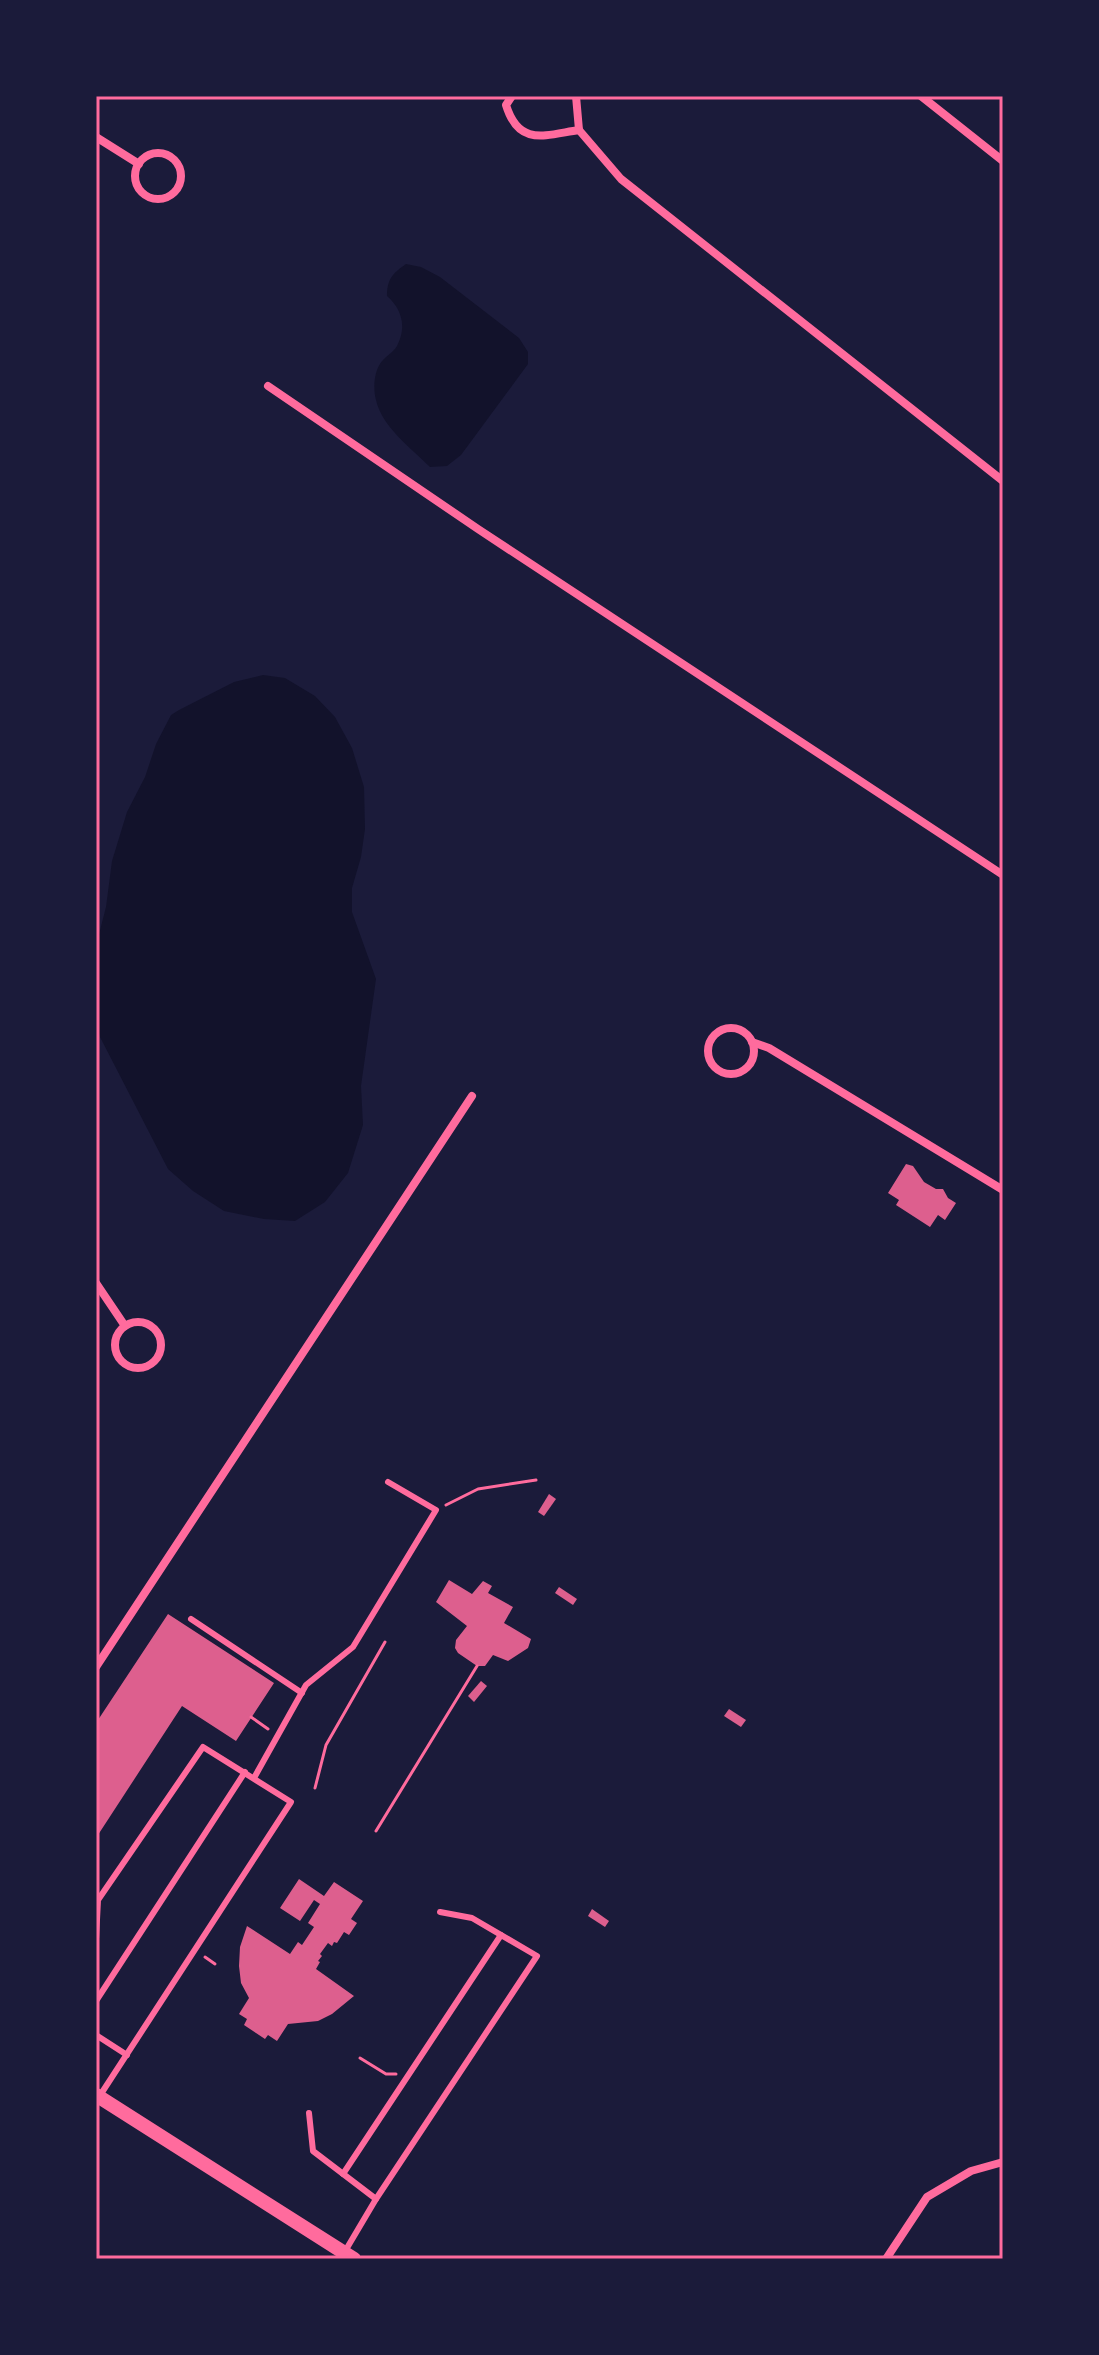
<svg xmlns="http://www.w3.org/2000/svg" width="1099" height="2355" font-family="Signika,sans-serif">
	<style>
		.water { fill: #12122b }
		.building { fill: #dd5f8e }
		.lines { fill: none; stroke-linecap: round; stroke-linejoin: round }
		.path { stroke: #ff6b9d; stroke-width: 3 }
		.service { stroke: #ff6b9d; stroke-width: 6 }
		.minor { stroke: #ff6b9d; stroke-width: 8 }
		.tertiary { stroke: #ff6b9d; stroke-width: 14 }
		.neatline { fill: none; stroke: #ff6b9d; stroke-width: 3 }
	</style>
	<rect width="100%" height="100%" fill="#1b1b3a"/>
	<g class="water">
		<path d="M406 264 421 267 440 277 519 338 528 352V364L461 455 447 466 430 467C411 448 382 427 376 400 373 389 374 373 380 364 384 357 393 353 397 346 407 327 402 309 387 296 387 279 393 273 406 264Z"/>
		<path d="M263 675 285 678 315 696 335 717 352 748 364 787 365 829 361 857 352 888V912L376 979 361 1086 363 1125 348 1173 325 1202 295 1221 264 1219 224 1211 193 1191 168 1169 100 1037 96 1020V946L106 907 112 861 127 812 145 777 156 744 171 715 179 710 234 682Z"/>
	</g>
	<g class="building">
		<path d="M906 1164 913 1166 924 1182 936 1189H943L948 1198 956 1203 945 1220 938 1215 930 1227 896 1205 899 1200 888 1193Z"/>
		<path d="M549 1494 556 1499 544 1516 538 1512Z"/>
		<path d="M449 1580 472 1594 483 1581 492 1586 488 1593 513 1607 504 1623 531 1639 528 1648 508 1661 493 1655 485 1666H477L458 1653 455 1648 456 1640 467 1626 436 1602Z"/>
		<path d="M559 1587 577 1599 573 1605 555 1593Z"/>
		<path d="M168 1614 274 1683 236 1741 182 1706 96 1838V1723Z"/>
		<path d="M481 1681 487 1686 474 1702 468 1696Z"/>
		<path d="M729 1709 746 1720 741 1727 724 1716Z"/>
		<path d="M299 1879 324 1896 334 1882 363 1901 351 1919 357 1923 349 1935 344 1932 337 1943 334 1942 332 1946 328 1943 320 1954 322 1956 318 1961 320 1962 316 1969 354 1996 332 2014 318 2021 288 2024 277 2041 268 2035 265 2039 244 2025 247 2019 239 2014 249 1998 241 1983 239 1966 240 1947 247 1926 290 1954 298 1942 302 1945 314 1927 308 1923 320 1904 314 1900 300 1921 280 1908Z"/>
		<path d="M592 1909 609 1921 605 1927 588 1916Z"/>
	</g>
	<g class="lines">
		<g class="path">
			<path d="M446 1505 478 1489 536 1480"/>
			<path d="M251 1717 268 1729"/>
			<path d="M315 1788 326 1745 385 1642"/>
			<path d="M376 1831 477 1666"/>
			<path d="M205 1957 215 1964"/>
			<path d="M360 2058 386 2074H396"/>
		</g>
		<g class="service">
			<path d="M191 1619 302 1693"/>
			<path d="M254 1778 306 1685 353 1647 436 1510 388 1482"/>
			<path d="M96 1939 98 1900 203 1747 291 1802 99 2097"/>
			<path d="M96 2001 245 1772"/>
			<path d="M96 2035 127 2055"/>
			<path d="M309 2113 313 2151 376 2199 344 2253"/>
			<path d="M343 2174 501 1935"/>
			<path d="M376 2199 537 1956 472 1918 440 1912"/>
		</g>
		<g class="minor">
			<path d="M512 96 506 105C519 147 545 135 579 130"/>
			<path d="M576 96 579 130 621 179 1003 481"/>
			<path d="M921 96 1003 161"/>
			<path d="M96 137 139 164"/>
			<circle cx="158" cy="176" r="23"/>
			<path d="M268 386 478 529 1003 875"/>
			<circle cx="731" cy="1051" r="23"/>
			<path d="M752 1042 769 1048 1003 1190"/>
			<path d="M96 1283 125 1326"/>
			<circle cx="138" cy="1345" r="23"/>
			<path d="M96 1667 472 1096"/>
			<path d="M886 2259 927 2197 971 2171 1003 2162"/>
		</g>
		<path class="tertiary" d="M96 2095 354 2259"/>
	</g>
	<rect width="1099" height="2355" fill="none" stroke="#1b1b3a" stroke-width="196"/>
	<rect x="98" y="98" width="903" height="2159" class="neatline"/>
</svg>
